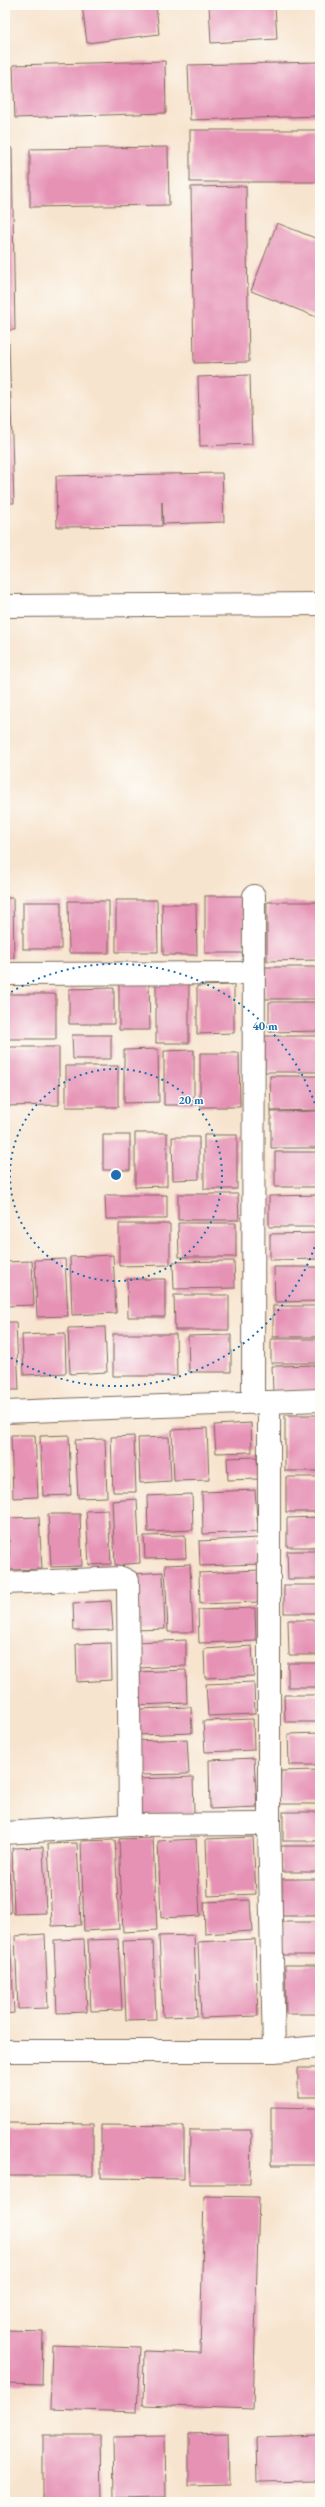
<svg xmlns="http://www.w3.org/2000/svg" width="325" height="2507" font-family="'EB Garamond',serif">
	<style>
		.building { fill: #e692b5 }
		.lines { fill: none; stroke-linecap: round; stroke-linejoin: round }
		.minor-casing { stroke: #7d6b5c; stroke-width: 24 }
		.minor { stroke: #fff; stroke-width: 22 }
		.ring { fill: none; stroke: #1f6fb2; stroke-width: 2; stroke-dasharray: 2 4 }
		.centre { fill: #1f6fb2; stroke: #fdfcf7; stroke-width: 2 }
		.ring-label { font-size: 12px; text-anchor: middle; font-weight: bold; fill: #1f6fb2; stroke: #fdfcf7; stroke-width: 3; stroke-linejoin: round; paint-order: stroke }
	</style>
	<rect width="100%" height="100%" fill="#fdfcf7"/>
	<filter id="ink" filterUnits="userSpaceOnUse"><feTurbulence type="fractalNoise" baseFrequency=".025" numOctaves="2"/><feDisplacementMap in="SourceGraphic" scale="8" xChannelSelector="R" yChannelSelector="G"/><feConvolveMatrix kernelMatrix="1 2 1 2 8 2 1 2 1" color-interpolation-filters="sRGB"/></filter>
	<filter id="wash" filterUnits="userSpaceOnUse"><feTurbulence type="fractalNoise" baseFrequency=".012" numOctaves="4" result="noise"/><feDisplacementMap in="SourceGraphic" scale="16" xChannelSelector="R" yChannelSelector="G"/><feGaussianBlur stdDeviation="0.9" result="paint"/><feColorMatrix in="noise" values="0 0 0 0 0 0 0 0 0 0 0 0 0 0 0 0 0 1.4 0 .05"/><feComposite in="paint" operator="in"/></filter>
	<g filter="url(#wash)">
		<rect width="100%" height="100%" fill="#f7e4ce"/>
		<g id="blocks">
			<g class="building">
				<path d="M82 5H156L159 34 87 43Z"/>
				<path d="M209 5H275L277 39 211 43Z"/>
				<path d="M165 61 166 113 15 118 13 65Z"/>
				<path d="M320 62V116L190 120 188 65Z"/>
				<rect x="190" y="130" width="130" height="52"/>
				<path d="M168 147 169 205 30 207V149Z"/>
				<path d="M5 148H12L15 330H5Z"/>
				<path d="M246 186 249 362 194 363 191 187Z"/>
				<path d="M277 223 320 240 319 318 251 291Z"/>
				<path d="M5 343H9L14 503H5Z"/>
				<path d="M250 375 252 444 200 446 198 377Z"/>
				<path d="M222 473 224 522 163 524 162 502V526L57 527 56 476Z"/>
				<rect x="205" y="896" width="39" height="57"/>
				<path d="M5 898H13L14 958H5Z"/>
				<path d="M116 900H157L158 952H116Z"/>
				<path d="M68 901H109V953H69Z"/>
				<rect x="23" y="902" width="38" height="47"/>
				<path d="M267 902H320V960L267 961Z"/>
				<path d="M162 904H196L197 955H163Z"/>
				<rect x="265" y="967" width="55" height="32"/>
				<path d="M149 983 150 1030H119V984Z"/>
				<rect x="156" y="984" width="33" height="59"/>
				<path d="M234 985V1033L197 1034V986Z"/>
				<path d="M114 988V1024H69V989Z"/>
				<rect x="5" y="994" width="51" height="45"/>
				<path d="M269 1002H320V1031L269 1032Z"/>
				<path d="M72 1035H111V1059H73Z"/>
				<rect x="265" y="1036" width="55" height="36"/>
				<path d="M5 1047H59V1105L5 1106Z"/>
				<path d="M158 1049 159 1102 124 1103V1050Z"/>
				<path d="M194 1050V1105H164V1051Z"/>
				<path d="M200 1053H239L240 1107H200Z"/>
				<rect x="66" y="1066" width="52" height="41"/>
				<path d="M270 1076H320V1110L271 1111Z"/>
				<path d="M320 1111V1148H271V1112Z"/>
				<path d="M135 1133H167V1186L135 1187Z"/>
				<rect x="103" y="1135" width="27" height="35"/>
				<rect x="204" y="1135" width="33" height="54"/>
				<path d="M172 1137H199V1179L173 1180Z"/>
				<rect x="275" y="1152" width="45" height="35"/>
				<path d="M178 1194H238L239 1220H178Z"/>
				<path d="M105 1195H167V1219H106Z"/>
				<path d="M320 1195V1227H269V1196Z"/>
				<path d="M178 1223H236V1257H179Z"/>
				<path d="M119 1224H170V1265L119 1266Z"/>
				<path d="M320 1233V1259L270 1260V1234Z"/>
				<path d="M113 1255 116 1313 72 1315 70 1257Z"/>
				<path d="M65 1259 68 1316 37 1317 35 1260Z"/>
				<path d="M32 1261 34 1305 7 1306 5 1262Z"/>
				<path d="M234 1261 235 1288 174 1289 173 1262Z"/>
				<path d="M274 1267H320V1301L275 1302Z"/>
				<path d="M127 1279H165V1317H128Z"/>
				<path d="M174 1295H229V1330H175Z"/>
				<rect x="273" y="1306" width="47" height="31"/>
				<path d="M5 1322H16L19 1390H5Z"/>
				<path d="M105 1327 107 1372 70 1374 68 1328Z"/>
				<path d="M65 1333 66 1373 24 1375 22 1335Z"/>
				<path d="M113 1334H176L177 1376H113Z"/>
				<path d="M231 1335V1372H189L188 1336Z"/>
				<rect x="271" y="1339" width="49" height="24"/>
				<path d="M320 1365V1390L273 1391 272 1366Z"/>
				<rect x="285" y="1415" width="35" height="56"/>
				<path d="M251 1423 252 1452 216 1453 214 1425Z"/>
				<path d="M207 1428 209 1480 174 1481 172 1430Z"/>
				<path d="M11 1435H35L38 1497 13 1498Z"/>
				<path d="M69 1435 71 1495 43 1496 40 1436Z"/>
				<path d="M134 1436 136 1492H113L111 1437Z"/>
				<path d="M169 1437 171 1481 140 1483 138 1438Z"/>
				<path d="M5 1438 9 1503 5 1504Z"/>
				<path d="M105 1439 107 1497 78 1498 75 1440Z"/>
				<path d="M257 1457 258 1479 228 1480 227 1458Z"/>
				<rect x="286" y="1477" width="34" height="35"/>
				<path d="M255 1490 258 1532 203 1534 202 1492Z"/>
				<path d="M192 1494 193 1530 148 1532 147 1496Z"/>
				<path d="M137 1499 140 1563 115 1565 112 1501Z"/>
				<path d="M108 1510 111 1564 89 1565 86 1511Z"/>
				<path d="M48 1514H80L82 1566 51 1567Z"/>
				<path d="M39 1517 42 1569 10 1570 8 1518Z"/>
				<path d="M320 1517V1547H287V1518Z"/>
				<path d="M185 1535 186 1558 145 1559 144 1536Z"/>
				<path d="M258 1538 259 1564 200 1566 199 1541Z"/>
				<path d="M287 1551H320V1579H288Z"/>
				<path d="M190 1564 193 1632H168L165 1565Z"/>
				<path d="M258 1570 260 1602 200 1604 199 1573Z"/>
				<path d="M163 1572 165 1629 134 1630 132 1574Z"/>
				<rect x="284" y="1585" width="36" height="28"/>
				<path d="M111 1601 113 1630 74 1631 73 1603Z"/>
				<path d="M255 1608 256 1641 199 1643 198 1610Z"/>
				<path d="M288 1620H320V1655H289Z"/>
				<path d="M186 1640V1666L137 1668 136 1642Z"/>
				<path d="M111 1643 112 1680 77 1682 76 1644Z"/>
				<path d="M252 1646 254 1676 205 1678 204 1649Z"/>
				<rect x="288" y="1663" width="32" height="24"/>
				<path d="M186 1670 187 1703 138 1705 136 1672Z"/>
				<path d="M254 1682 255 1714 208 1716 206 1684Z"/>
				<path d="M284 1695H320V1722H285Z"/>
				<path d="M191 1707 192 1733 138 1735V1709Z"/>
				<path d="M253 1719 254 1750 205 1752 203 1721Z"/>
				<path d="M320 1733V1765H289L288 1734Z"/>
				<path d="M187 1739 189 1774 135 1775 134 1741Z"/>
				<path d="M254 1758 257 1807 210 1809 209 1760Z"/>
				<path d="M320 1770V1804H280L281 1771Z"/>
				<path d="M193 1777 194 1814 139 1816 137 1779Z"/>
				<rect x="283" y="1812" width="37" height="29"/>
				<path d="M253 1837 256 1894 208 1896 206 1839Z"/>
				<path d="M153 1838 157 1930 123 1932 119 1839Z"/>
				<path d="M196 1839 200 1916 161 1918 158 1841Z"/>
				<path d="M115 1840 119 1929 84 1931 81 1841Z"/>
				<path d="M77 1843 81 1925 52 1926 48 1844Z"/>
				<path d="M5 1844H8L11 1913H5Z"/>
				<rect x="281" y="1846" width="39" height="26"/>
				<path d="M43 1847 46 1913 14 1914 12 1848Z"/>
				<rect x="282" y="1879" width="38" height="37"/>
				<path d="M250 1900 252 1931 205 1934 204 1902Z"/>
				<path d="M279 1922H320V1955H280Z"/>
				<path d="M5 1933H10L14 2013 5 2014Z"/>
				<path d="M45 1934 48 2008 18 2009 15 1936Z"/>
				<path d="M194 1935 197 2016 163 2017 159 1936Z"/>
				<path d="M84 1939 87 2012 57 2013 54 1940Z"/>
				<path d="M118 1939 122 2010 91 2011 88 1940Z"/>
				<path d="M255 1939 258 2016 201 2018 198 1942Z"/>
				<path d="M153 1940 156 2019 126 2020 123 1941Z"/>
				<path d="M285 1965H320V2014H286Z"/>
				<rect x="298" y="2068" width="22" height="29"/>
				<path d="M271 2107 320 2108V2165H271Z"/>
				<path d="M5 2123 93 2124V2176H5Z"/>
				<path d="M101 2125 184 2126V2179L101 2178Z"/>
				<path d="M190 2130H251L250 2184H189Z"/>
				<path d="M204 2196 259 2197 253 2409 143 2405 144 2351 200 2353Z"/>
				<path d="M5 2330 43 2331 42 2384 5 2383Z"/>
				<path d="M52 2345 140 2348 137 2412 50 2409Z"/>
				<path d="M228 2433 229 2485 189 2486V2434Z"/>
				<path d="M43 2435H100L101 2502H43Z"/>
				<path d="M320 2435V2481L257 2482 256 2437Z"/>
				<path d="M165 2436 166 2497 114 2498 113 2437Z"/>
			</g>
		</g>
	</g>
	<g filter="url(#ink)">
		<use href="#blocks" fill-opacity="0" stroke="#7d6b5c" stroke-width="1"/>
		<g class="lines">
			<g class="minor-casing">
				<g id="minor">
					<path d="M5 606 320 604"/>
					<path d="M5 974 254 973"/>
					<path d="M269 1402V1824L274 2051"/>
					<path d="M253 1403 254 896"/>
					<path d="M5 1412 320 1400"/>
					<path d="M5 1583 122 1578 128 1581 130 1825"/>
					<path d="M5 1833 130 1825 269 1824"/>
					<path d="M5 2051H274L320 2047"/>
				</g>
			</g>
			<use href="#minor" class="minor"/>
		</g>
	</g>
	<g class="ring">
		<circle cx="116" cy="1175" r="106"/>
		<path d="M320 1230A211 211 0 0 1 6 1355M6 995A211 211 0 0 1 320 1120"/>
	</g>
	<circle cx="116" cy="1175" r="6" class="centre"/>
	<g class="ring-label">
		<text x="265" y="1030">40 m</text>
		<text x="191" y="1104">20 m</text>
	</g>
	<rect width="325" height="2507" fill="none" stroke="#fdfcf7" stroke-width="20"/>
</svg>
